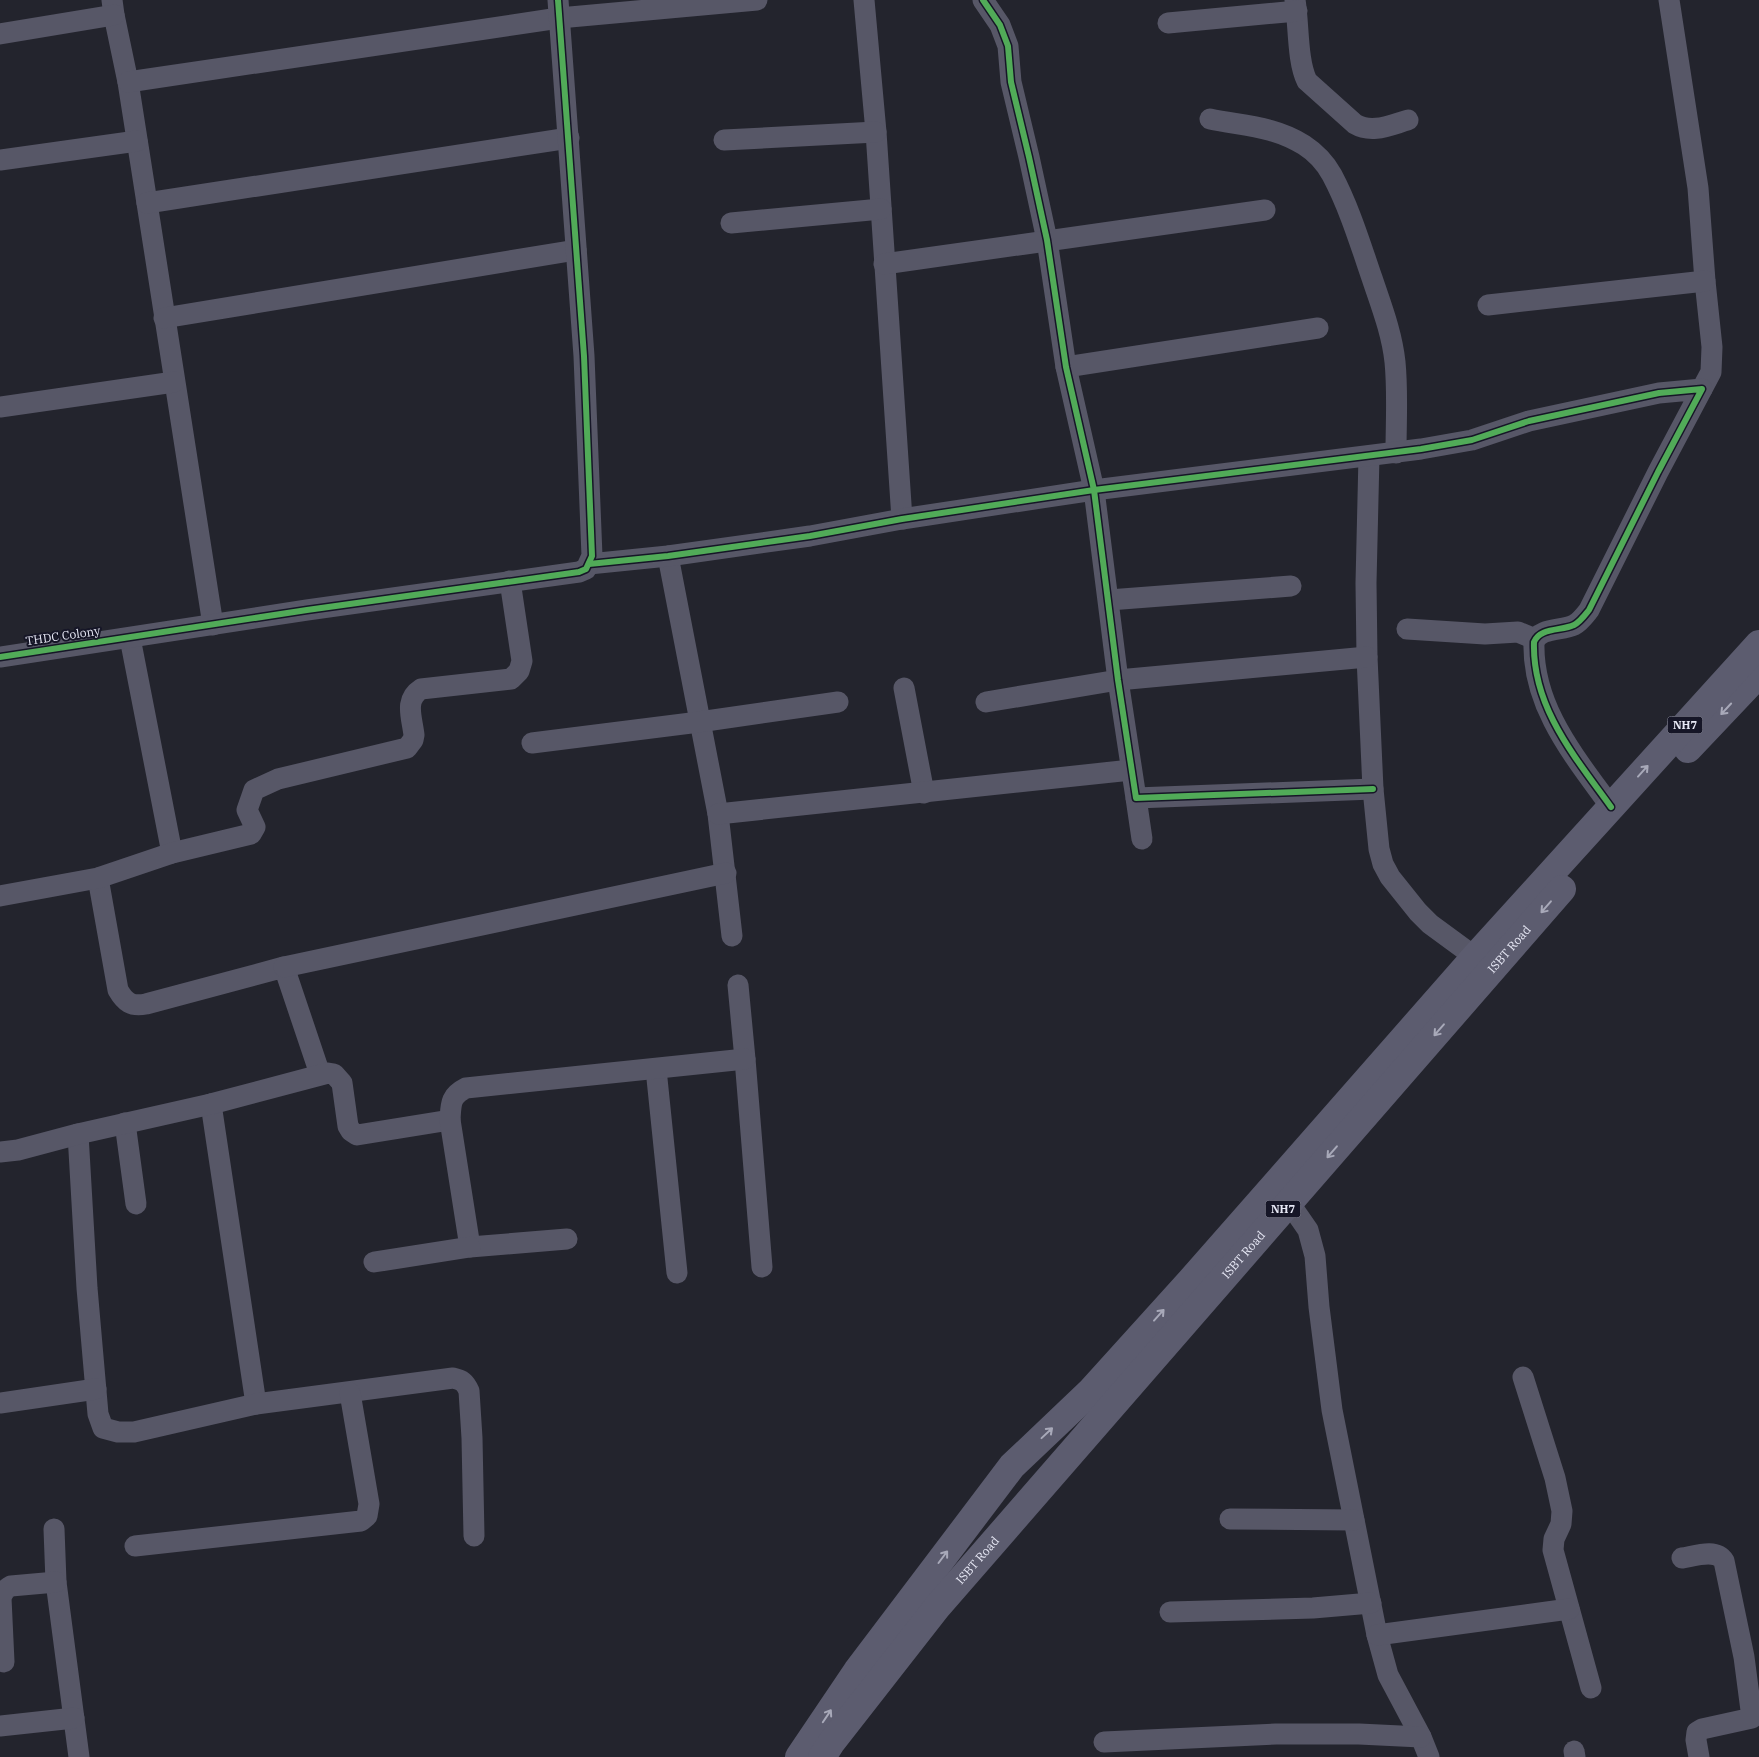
<svg xmlns="http://www.w3.org/2000/svg" width="1759" height="1757" font-family="'IBM Plex Serif',serif">
	<style>
		.lines { fill: none; stroke-linecap: round; stroke-linejoin: round }
		.minor { stroke: #575767; stroke-width: 21 }
		.highway { stroke: #5c5c6f; stroke-width: 28 }
		.cycleway-casing { stroke: #161627; stroke-width: 9 }
		.cycleway { stroke: #51ab58; stroke-width: 6 }
		.oneway { stroke: #a8a9b9 }
		.labels { text-anchor: middle; stroke-width: 4; stroke-linejoin: round; paint-order: stroke }
		.shield { fill: #161627; stroke: #a8a9b7; stroke-width: 1 }
		.shield-label { font-size: 11px; font-weight: bold; fill: #e7e8f5 }
		.street-label { font-size: 12px; fill: #e7e8f5; stroke: #161627 }
	</style>
	<rect width="100%" height="100%" fill="#23242d"/>
	<g class="lines">
		<g class="minor">
			<path d="M112 0 114 15 128 82 147 203 213 625"/>
			<path d="M864 0 876 132 902 519"/>
			<path d="M983 0 1000 25 1008 46 1011 82 1029 157 1047 240 1066 367 1094 490 1118 680 1136 798 1373 789"/>
			<path d="M1295 0C1299 24 1297 61 1307 81L1355 124C1372 134 1390 125 1408 120"/>
			<path d="M1669 0 1698 188 1705 281 1712 347 1711 372 1702 389"/>
			<path d="M1168 23 1297 11"/>
			<path d="M0 34 114 15"/>
			<path d="M128 82 559 18 757 0"/>
			<path d="M1210 119C1244 126 1274 126 1304 145 1315 152 1326 164 1332 175 1349 207 1360 243 1372 278 1381 305 1392 333 1395 362 1398 392 1396 422 1396 453"/>
			<path d="M724 140 876 132"/>
			<path d="M0 160 137 141"/>
			<path d="M147 203 569 138"/>
			<path d="M731 223 881 209"/>
			<path d="M884 264 1265 210"/>
			<path d="M1488 305 1705 281"/>
			<path d="M164 318 576 250"/>
			<path d="M1066 367 1318 328"/>
			<path d="M0 407 174 382"/>
			<path d="M1369 456 1366 583 1367 657 1373 789 1379 849 1383 864 1390 877 1418 912 1430 924 1475 957"/>
			<path d="M668 556 718 814 732 936"/>
			<path d="M589 564 668 556 810 536 902 519 1094 490 1421 449 1472 440 1529 421 1659 393 1702 389 1658 472 1589 610C1585 615 1580 622 1574 625 1562 631 1540 627 1534 642 1532 707 1575 757 1611 807"/>
			<path d="M1109 600 1291 586"/>
			<path d="M1407 629 1485 634 1518 632 1535 639"/>
			<path d="M130 638 172 853"/>
			<path d="M0 657 307 610 579 572 586 569 592 556 584 356 558 0"/>
			<path d="M904 688 924 793"/>
			<path d="M986 702 1118 680 1367 657"/>
			<path d="M532 743 699 722 838 702"/>
			<path d="M1136 798 1142 839"/>
			<path d="M718 814 1131 770"/>
			<path d="M98 878 118 990C125 1002 131 1007 146 1004L284 967 320 1074"/>
			<path d="M0 896 98 878 172 853 251 834 255 827 247 810 254 790 278 779 407 748 413 740 414 735C412 717 404 700 421 689L511 679 519 671 522 661 510 581"/>
			<path d="M284 967 726 873"/>
			<path d="M738 985 745 1059 762 1267"/>
			<path d="M656 1069 677 1273"/>
			<path d="M211 1104 256 1404"/>
			<path d="M125 1123 136 1204"/>
			<path d="M78 1134 87 1288 98 1414 103 1428 118 1432H134L256 1404 453 1378C462 1380 465 1382 469 1391L472 1438 474 1536"/>
			<path d="M0 1152 18 1150 78 1134 211 1104 328 1073 334 1074 342 1083 348 1126 351 1131 357 1135 450 1120"/>
			<path d="M1281 1191 1308 1230 1315 1256 1319 1307 1332 1410 1377 1635 1388 1675 1421 1737 1429 1757"/>
			<path d="M567 1239 470 1247 450 1120C451 1104 450 1096 466 1088L745 1059"/>
			<path d="M374 1262 470 1247"/>
			<path d="M1523 1377 1555 1478 1562 1511 1561 1524 1554 1539 1553 1550 1591 1688"/>
			<path d="M0 1403 96 1389"/>
			<path d="M1230 1519 1354 1520"/>
			<path d="M54 1529 56 1582 79 1757"/>
			<path d="M135 1546 361 1521 367 1516 369 1504 350 1393"/>
			<path d="M1682 1558C1695 1556 1716 1548 1724 1561L1744 1657 1752 1718 1702 1729 1697 1732 1696 1740 1699 1757"/>
			<path d="M1170 1612 1313 1608 1371 1603"/>
			<path d="M1377 1635 1569 1609"/>
			<path d="M4 1662 1 1598C3 1592 5 1589 11 1586L56 1582"/>
			<path d="M0 1726 74 1718"/>
			<path d="M1104 1742 1276 1734H1359L1421 1737"/>
			<path d="M1574 1751 1575 1757"/>
		</g>
		<g class="highway">
			<path d="M1688 749 1759 674"/>
			<path d="M799 1757 857 1671 1012 1466 1091 1391 1194 1277 1475 957 1759 644"/>
			<path id="s1" d="M822 1757 831 1743 938 1606 1562 889"/>
		</g>
		<g class="cycleway-casing">
			<g id="cycleway">
				<path d="M983 0 1000 25 1008 46 1011 82 1029 157 1047 240 1066 367 1094 490 1118 680 1136 798 1373 789"/>
				<path d="M589 564 668 556 810 536 902 519 1094 490 1421 449 1472 440 1529 421 1659 393 1702 389 1658 472 1589 610C1585 615 1580 622 1574 625 1562 631 1540 627 1534 642 1532 707 1575 757 1611 807"/>
				<path d="M0 657 307 610 579 572 586 569 592 556 584 356 558 0"/>
			</g>
		</g>
		<use href="#cycleway" class="cycleway"/>
	</g>
	<defs><path id="oneway-shaft" d="M-6 0H5M1.5-3L5.5 0L1.5 3" fill="none" stroke-width="1.6" stroke-linecap="round" stroke-linejoin="round" transform="scale(1.25)"/></defs>
	<g class="oneway">
		<use href="#oneway-shaft" transform="translate(1726 709) rotate(133)"/>
		<use href="#oneway-shaft" transform="translate(1643 771) rotate(-48)"/>
		<use href="#oneway-shaft" transform="translate(1546 907) rotate(131)"/>
		<use href="#oneway-shaft" transform="translate(1439 1030) rotate(131)"/>
		<use href="#oneway-shaft" transform="translate(1332 1152) rotate(131)"/>
		<use href="#oneway-shaft" transform="translate(1159 1315) rotate(-48)"/>
		<use href="#oneway-shaft" transform="translate(1047 1433) rotate(-43)"/>
		<use href="#oneway-shaft" transform="translate(943 1557) rotate(-53)"/>
		<use href="#oneway-shaft" transform="translate(827 1716) rotate(-56)"/>
	</g>
	<g class="labels">
		<g class="shield">
			<rect x="1667.5" y="716.5" width="35" height="17" rx="4"/>
			<rect x="1265.5" y="1200.5" width="35" height="17" rx="4"/>
		</g>
		<g class="shield-label">
			<text x="1685" y="729">NH7</text>
			<text x="1283" y="1213">NH7</text>
		</g>
		<g class="street-label">
			<text transform="translate(63 636) rotate(-8)" y="4">THDC Colony</text>
			<text dy="4" stroke="none"><textPath href="#s1" startOffset="1061">ISBT Road</textPath></text>
			<text dy="4" stroke="none"><textPath href="#s1" startOffset="656">ISBT Road</textPath></text>
			<text dy="4" stroke="none"><textPath href="#s1" startOffset="251">ISBT Road</textPath></text>
		</g>
	</g>
</svg>
